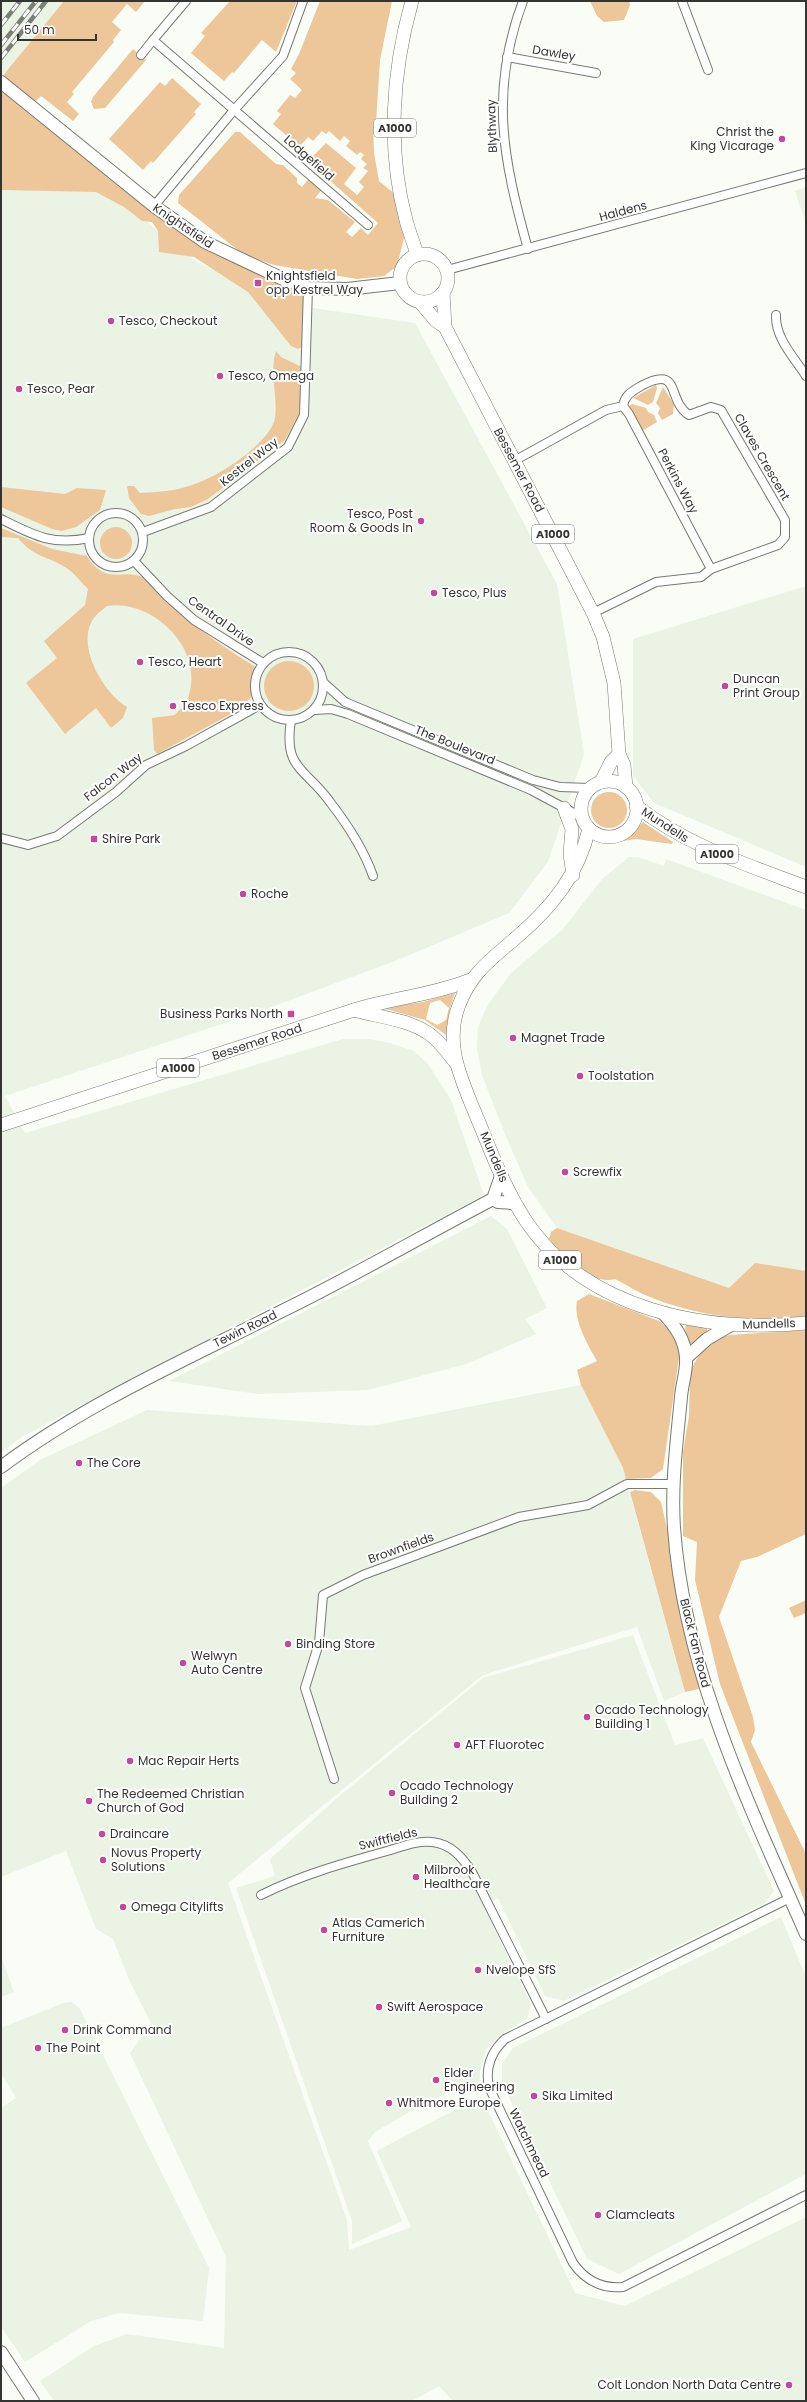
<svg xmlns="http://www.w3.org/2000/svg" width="807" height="2402" font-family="Poppins,sans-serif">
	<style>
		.built { fill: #ebf3e5 }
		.green { fill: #edc799; fill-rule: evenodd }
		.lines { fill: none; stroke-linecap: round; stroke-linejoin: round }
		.street-casing { stroke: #777a74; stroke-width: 10 }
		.secondary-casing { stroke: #777a74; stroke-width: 14 }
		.primary-casing { stroke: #777a74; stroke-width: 14 }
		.street { stroke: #fff; stroke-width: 8 }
		.secondary { stroke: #fff; stroke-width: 12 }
		.primary { stroke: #fff; stroke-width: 13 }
		.rail-casing { stroke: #7b7d79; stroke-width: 4.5 }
		.rail { stroke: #fff; stroke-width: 3; stroke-dasharray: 9; stroke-linecap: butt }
		.poi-dot { fill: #c44898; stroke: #fff; stroke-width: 1.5 }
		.labels { text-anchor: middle; stroke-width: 4; stroke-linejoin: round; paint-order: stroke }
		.shield { fill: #fff; stroke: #717270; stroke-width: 1 }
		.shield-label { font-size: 11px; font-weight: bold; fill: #343533 }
		.street-label { font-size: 12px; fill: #343533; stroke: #fff }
		.poi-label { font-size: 12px; fill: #343533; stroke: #fff; text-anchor: start }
	</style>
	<rect width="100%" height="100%" fill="#f9fdf5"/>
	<g class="built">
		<path d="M1 1H64L11 67 1 76Z"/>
		<path d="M1 144 131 209 197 262 293 305 415 323 557 584 584 754 548 862 509 913 400 959 261 1011 5 1096 25 1133 343 1039H370L390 1043 414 1051 428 1064 451 1100 484 1195 23 1436 1 1453Z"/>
		<path d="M806 187V225L795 191Z"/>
		<path d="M806 586V867L654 803 633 776V639Z"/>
		<path d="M629 857H638L664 866 666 859 806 910V1276L729 1288 557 1228 528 1187 505 1134 482 1075 477 1049 478 1027 487 1006 511 973 562 930 603 878Z"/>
		<path d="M491 1216 507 1229 547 1308 525 1319 536 1334 466 1364 368 1390 257 1394 169 1381Z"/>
		<path d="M581 1385 623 1468 685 1692 664 1701 637 1627 483 1675 228 1883 347 2220 349 2250 411 2227 377 2151 481 2096 575 2293 625 2306 806 2217V2401H453L439 2386 412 2401H54L40 2381 94 2346 127 2334 224 2348 226 2257 130 2053 151 2023 129 1980 113 1939 96 1929 66 1851 1 1877V1488L40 1460 147 1410 371 1426Z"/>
		<path d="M633 1635 675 1745 703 1738 774 1891 765 1903 564 2001 545 1996 498 1898 484 1907 531 2004 527 2019 501 2034 486 2050 480 2071 479 2088 469 2082 418 2107 375 2132 368 2141 402 2221 352 2244V2221L236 1888 275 1876 270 1859 337 1798 483 1678Z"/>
		<path d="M781 1917 806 1977V2174L619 2274 587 2259 502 2083V2064L513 2048Z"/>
		<path d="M1 1956 14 1992 1 1997Z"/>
		<path d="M72 2002 80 2009 209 2268 203 2321 119 2313 91 2321 25 2362 1 2327V2108L16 2098 1 2073V2028L63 2003Z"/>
	</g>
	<g class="green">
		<path d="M64 1H145L136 12 127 4 112 22 121 30 113 40 114 42 72 92 74 94 67 102 79 114 73 121 41 96 34 103 1 78Z"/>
		<path d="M230 1H297L276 52 262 40 234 73 232 72 224 81 191 53 205 36 201 33Z"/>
		<path d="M320 1H392L380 60 376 123 373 122 374 153 379 181 396 195 404 238 397 266 384 276 357 279 274 265 244 255 178 203 179 195 235 132H240L276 164 283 165 297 178V183L302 187 311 176 324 187 315 198 328 200 355 222 346 232 352 237 361 228 368 235 378 223 328 179 329 176 322 171H319L289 146 293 141 273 124 281 114 277 111 290 95 295 98 302 90 290 79 296 73 291 69 299 54ZM322 131 326 134 329 131 340 141 344 136 350 141 346 146 357 155 360 152 364 155 361 159 367 164 363 168 368 171 359 182 364 187 357 195 344 184 356 168 326 143 312 157 300 146 308 137 313 141Z"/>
		<path d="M590 1H629L630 5 624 20 604 22 597 16Z"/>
		<path d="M133 49 146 60 105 108 94 109 91 102 93 97Z"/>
		<path d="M172 78 201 104 194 112 196 114 153 163 151 161 143 170 109 139 160 82 165 86Z"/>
		<path d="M1 81 220 254C247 272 276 282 306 293L302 347 298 349 291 346 248 292 194 257 159 252 158 231 152 222 142 221 124 207 96 192 1 190Z"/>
		<path d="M276 351 281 357 302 367 299 414 285 440 208 499 191 507 175 509 149 516 141 514 129 498 127 486H134L140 493C158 492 175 491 192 485 216 478 270 444 275 418 278 396 269 372 276 351Z"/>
		<path d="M656 385 657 388 653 402 648 405 633 398Z"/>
		<path d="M663 387 674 404 673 414 662 420 658 413 660 408 656 403Z"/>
		<path d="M632 404 646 408 648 412 654 415 657 422 642 431 629 406Z"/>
		<path d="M1 487 65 494 77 488 106 490 100 510 76 527 62 531 52 529 1 507Z"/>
		<circle cx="116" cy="543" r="16"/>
		<path d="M1 528 52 549 87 556C107 588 123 566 146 579 160 588 171 605 184 616 206 635 229 651 254 666L251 697 240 709 157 754 154 750 152 718 175 715C179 710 186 704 188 698 206 651 154 599 107 606 102 610 95 615 92 621 77 648 104 693 127 707L123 718 111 728 96 708 65 734 26 683 57 658 44 641 85 605 88 589C81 582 75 574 68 569 49 556 34 558 18 538L1 537Z"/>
		<circle cx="289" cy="686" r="25"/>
		<circle cx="609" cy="810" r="18"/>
		<path d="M643 822 673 842 672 844 636 839 623 841 631 836Z"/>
		<path d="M455 993 450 1008 446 1035 425 1020 386 1009V1007L423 1002ZM440 1000 449 1008 446 1020 437 1025 426 1019 430 1003Z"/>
		<path d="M557 1228 729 1288 755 1263 806 1271V1316C754 1323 699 1317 650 1297 637 1292 627 1285 615 1279 590 1286 565 1256 549 1239L551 1232Z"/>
		<path d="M589 1294 659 1321 676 1336 680 1351 663 1469 651 1478 626 1479 623 1468 581 1385 577 1370 597 1361C588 1345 573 1320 577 1301Z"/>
		<path d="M686 1325 707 1328V1333L698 1338 692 1345 689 1344 685 1328Z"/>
		<path d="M806 1330V1534L757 1557 741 1561 719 1617 753 1717 755 1730 751 1742 806 1854V1905L720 1684 695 1580 697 1542 683 1536V1452L689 1416 690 1375C696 1355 708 1339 730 1335Z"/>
		<path d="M635 1490 651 1492 661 1502 703 1688 685 1692 630 1492Z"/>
		<path d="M806 1600V1613L794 1618 789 1608Z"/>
	</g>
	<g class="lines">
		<g class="street-casing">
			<g id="street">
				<path d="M186 1 153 40 368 225"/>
				<path d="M523 1C489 92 503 159 528 249"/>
				<path d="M682 1 708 70"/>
				<path d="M141 55 153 40"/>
				<path d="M507 57 596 73"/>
				<path d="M154 206 234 110 283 56 303 1"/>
				<path d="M447 270 806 173"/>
				<path d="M776 315C775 338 794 357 806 376"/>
				<path d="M623 406 629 414 711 569"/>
				<path d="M514 461 606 410 623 406C625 395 631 392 641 386 682 364 666 400 689 415L711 407 721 410 785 520V537L778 545 711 569 701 577 656 582 593 613"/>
				<circle cx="116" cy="540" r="27"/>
				<path d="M1 519C33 535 52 546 89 538"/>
				<path d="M143 532 211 507 288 447 304 415 308 288"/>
				<path d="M134 561 167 596 194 620 263 663"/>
				<circle cx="289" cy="686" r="34"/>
				<path d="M324 683 345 702 533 780 560 787 590 788"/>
				<path d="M314 710 331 709 348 714 531 790 583 818"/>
				<path d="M291 720C283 770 306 768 330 802 347 824 364 850 373 876"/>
				<path d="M1 838 28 845 57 836 116 792 146 765 186 746 260 705"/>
				<path d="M334 1779 305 1688 319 1643 323 1595 363 1575 519 1517 588 1505 627 1484H673"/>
				<path d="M261 1895C301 1875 344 1863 387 1851 401 1847 418 1840 432 1842 451 1844 462 1857 472 1872L546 2019"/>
				<path d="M790 1898 505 2039C491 2052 485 2068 489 2087L573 2263C585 2280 602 2289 623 2287L806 2195"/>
			</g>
		</g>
		<g class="secondary-casing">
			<g id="secondary">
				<path d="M1 82 154 206 205 242 281 278 308 288 347 289 400 283"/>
				<path d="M493 1199 501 1176"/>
				<path d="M493 1199 498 1202 514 1203"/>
				<path d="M663 1313C675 1326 685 1339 686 1358 687 1370 682 1384 681 1397 677 1440 671 1484 674 1528 684 1670 749 1805 806 1934"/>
				<path d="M686 1358 707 1339 731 1325"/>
				<path d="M1 1467C85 1404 187 1359 280 1312 352 1277 422 1236 493 1199"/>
				<path d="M1 2352 33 2401"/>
			</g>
		</g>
		<g class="primary-casing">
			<g id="primary">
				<path d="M412 1C392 71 387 150 406 220 409 232 414 243 417 255"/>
				<circle cx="424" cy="278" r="24"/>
				<path d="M443 293 445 327"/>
				<path d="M420 302 436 321 445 327 593 613 603 637 614 683 619 754 624 765 626 787"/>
				<circle cx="609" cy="809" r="28"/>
				<path d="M601 782 611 762 619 754"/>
				<path d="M636 806C688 846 745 864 806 887"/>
				<path d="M564 808 572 829 570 854 573 875"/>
				<path d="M589 829C578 874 554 905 518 936 492 959 472 971 459 1005 443 1045 463 1083 478 1120 492 1154 505 1189 526 1221 586 1310 705 1333 806 1323"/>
				<path d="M354 1010C378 1017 407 1019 428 1033 439 1040 447 1052 455 1062"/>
				<path d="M1 1125 354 1010C392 998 433 995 470 980"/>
			</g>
		</g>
		<use href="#street" class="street"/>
		<use href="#secondary" class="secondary"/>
		<use href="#primary" class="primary"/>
		<g class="rail-casing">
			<g id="rail">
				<path d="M1 25 20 1"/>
				<path d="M1 45 36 1"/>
				<path d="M1 58 46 1"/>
			</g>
		</g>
		<use href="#rail" class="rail"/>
	</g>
	<g class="poi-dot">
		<circle cx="782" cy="139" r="4"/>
		<rect x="254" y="279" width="8" height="8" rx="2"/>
		<circle cx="111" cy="321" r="4"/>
		<circle cx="220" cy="376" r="4"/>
		<circle cx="19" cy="389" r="4"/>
		<circle cx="421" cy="521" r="4"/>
		<circle cx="434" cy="593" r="4"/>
		<circle cx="140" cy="662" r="4"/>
		<circle cx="725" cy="686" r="4"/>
		<circle cx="173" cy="706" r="4"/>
		<rect x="90" y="835" width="8" height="8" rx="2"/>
		<circle cx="243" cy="894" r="4"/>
		<rect x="287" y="1010" width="8" height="8" rx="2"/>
		<circle cx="513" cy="1038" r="4"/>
		<circle cx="580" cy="1076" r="4"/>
		<circle cx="565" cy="1172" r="4"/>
		<circle cx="79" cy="1463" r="4"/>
		<circle cx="288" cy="1644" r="4"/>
		<circle cx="183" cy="1663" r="4"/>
		<circle cx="587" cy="1717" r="4"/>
		<circle cx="457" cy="1745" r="4"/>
		<circle cx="130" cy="1761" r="4"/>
		<circle cx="392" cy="1793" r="4"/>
		<circle cx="89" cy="1801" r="4"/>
		<circle cx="102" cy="1834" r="4"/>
		<circle cx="103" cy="1860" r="4"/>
		<circle cx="416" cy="1877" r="4"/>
		<circle cx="123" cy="1907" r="4"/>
		<circle cx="324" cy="1930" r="4"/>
		<circle cx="478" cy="1970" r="4"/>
		<circle cx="379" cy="2007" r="4"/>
		<circle cx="65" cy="2030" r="4"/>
		<circle cx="38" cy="2048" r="4"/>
		<circle cx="436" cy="2080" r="4"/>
		<circle cx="534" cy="2096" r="4"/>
		<circle cx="389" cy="2103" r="4"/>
		<circle cx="598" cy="2215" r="4"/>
		<circle cx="789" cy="2385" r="4"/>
	</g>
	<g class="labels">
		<g class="shield">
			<rect x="374" y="119" width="42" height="18" rx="3"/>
			<rect x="532" y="525" width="42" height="18" rx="3"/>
			<rect x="696" y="845" width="42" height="18" rx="3"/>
			<rect x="157" y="1059" width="42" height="18" rx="3"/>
			<rect x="539" y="1251" width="42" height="18" rx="3"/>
		</g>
		<g class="shield-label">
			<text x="395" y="132">A1000</text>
			<text x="553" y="538">A1000</text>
			<text x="717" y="858">A1000</text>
			<text x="178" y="1072">A1000</text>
			<text x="560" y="1264">A1000</text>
		</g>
		<g class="street-label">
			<text transform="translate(554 53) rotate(10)" y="4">Dawley</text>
			<text transform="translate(492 126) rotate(-92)" y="4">Blythway</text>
			<text transform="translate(309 158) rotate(41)" y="4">Lodgefield</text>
			<text transform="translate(623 211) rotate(-15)" y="4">Haldens</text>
			<text transform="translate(183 226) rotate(34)" y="4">Knightsfield</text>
			<text transform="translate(762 457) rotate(60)" y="4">Claves Crescent</text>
			<text transform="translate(249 462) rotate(-38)" y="4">Kestrel Way</text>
			<text transform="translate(519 470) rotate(62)" y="4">Bessemer Road</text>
			<text transform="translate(678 481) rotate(62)" y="4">Perkins Way</text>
			<text transform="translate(221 621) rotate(35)" y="4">Central Drive</text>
			<text transform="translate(455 745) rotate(22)" y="4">The Boulevard</text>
			<text transform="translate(113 777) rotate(-38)" y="4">Falcon Way</text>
			<text transform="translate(665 825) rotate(33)" y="4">Mundells</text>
			<text transform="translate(257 1042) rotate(-18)" y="4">Bessemer Road</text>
			<text transform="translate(494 1157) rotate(67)" y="4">Mundells</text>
			<text transform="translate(769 1324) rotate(-2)" y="4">Mundells</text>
			<text transform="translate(245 1329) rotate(-26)" y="4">Tewin Road</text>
			<text transform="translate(401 1548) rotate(-20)" y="4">Brownfields</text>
			<text transform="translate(695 1643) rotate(76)" y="4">Black Fan Road</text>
			<text transform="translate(388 1839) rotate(-14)" y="4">Swiftfields</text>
			<text transform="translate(529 2143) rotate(64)" y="4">Watchmead</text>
		</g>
		<g class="poi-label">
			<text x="774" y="136" text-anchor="end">Christ the<tspan x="774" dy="14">King Vicarage</tspan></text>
			<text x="266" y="280">Knightsfield<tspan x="266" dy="14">opp Kestrel Way</tspan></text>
			<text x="119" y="325">Tesco, Checkout</text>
			<text x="228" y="380">Tesco, Omega</text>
			<text x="27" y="393">Tesco, Pear</text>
			<text x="413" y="518" text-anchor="end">Tesco, Post<tspan x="413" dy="14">Room &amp; Goods In</tspan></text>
			<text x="442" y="597">Tesco, Plus</text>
			<text x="148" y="666">Tesco, Heart</text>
			<text x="733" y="683">Duncan<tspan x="733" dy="14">Print Group</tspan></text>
			<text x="181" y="710">Tesco Express</text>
			<text x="102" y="843">Shire Park</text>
			<text x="251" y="898">Roche</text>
			<text x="283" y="1018" text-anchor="end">Business Parks North</text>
			<text x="521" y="1042">Magnet Trade</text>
			<text x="588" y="1080">Toolstation</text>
			<text x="573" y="1176">Screwfix</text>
			<text x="87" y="1467">The Core</text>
			<text x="296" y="1648">Binding Store</text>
			<text x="191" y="1660">Welwyn<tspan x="191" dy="14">Auto Centre</tspan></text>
			<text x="595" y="1714">Ocado Technology<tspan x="595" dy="14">Building 1</tspan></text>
			<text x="465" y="1749">AFT Fluorotec</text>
			<text x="138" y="1765">Mac Repair Herts</text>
			<text x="400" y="1790">Ocado Technology<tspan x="400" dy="14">Building 2</tspan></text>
			<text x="97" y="1798">The Redeemed Christian<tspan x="97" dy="14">Church of God</tspan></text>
			<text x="110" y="1838">Draincare</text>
			<text x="111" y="1857">Novus Property<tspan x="111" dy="14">Solutions</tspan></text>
			<text x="424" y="1874">Milbrook<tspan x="424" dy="14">Healthcare</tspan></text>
			<text x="131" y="1911">Omega Citylifts</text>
			<text x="332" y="1927">Atlas Camerich<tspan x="332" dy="14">Furniture</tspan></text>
			<text x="486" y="1974">Nvelope SfS</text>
			<text x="387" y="2011">Swift Aerospace</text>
			<text x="73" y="2034">Drink Command</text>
			<text x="46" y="2052">The Point</text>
			<text x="444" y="2077">Elder<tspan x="444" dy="14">Engineering</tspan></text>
			<text x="542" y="2100">Sika Limited</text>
			<text x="397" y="2107">Whitmore Europe</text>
			<text x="606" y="2219">Clamcleats</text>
			<text x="781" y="2389" text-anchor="end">Colt London North Data Centre</text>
		</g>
	</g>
	<rect width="807" height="2402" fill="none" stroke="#343533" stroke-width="4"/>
	<path d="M18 34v6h78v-6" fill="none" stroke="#343533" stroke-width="2"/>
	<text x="24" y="34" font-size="12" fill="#343533" stroke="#ffffff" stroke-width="3" paint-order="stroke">50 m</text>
</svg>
